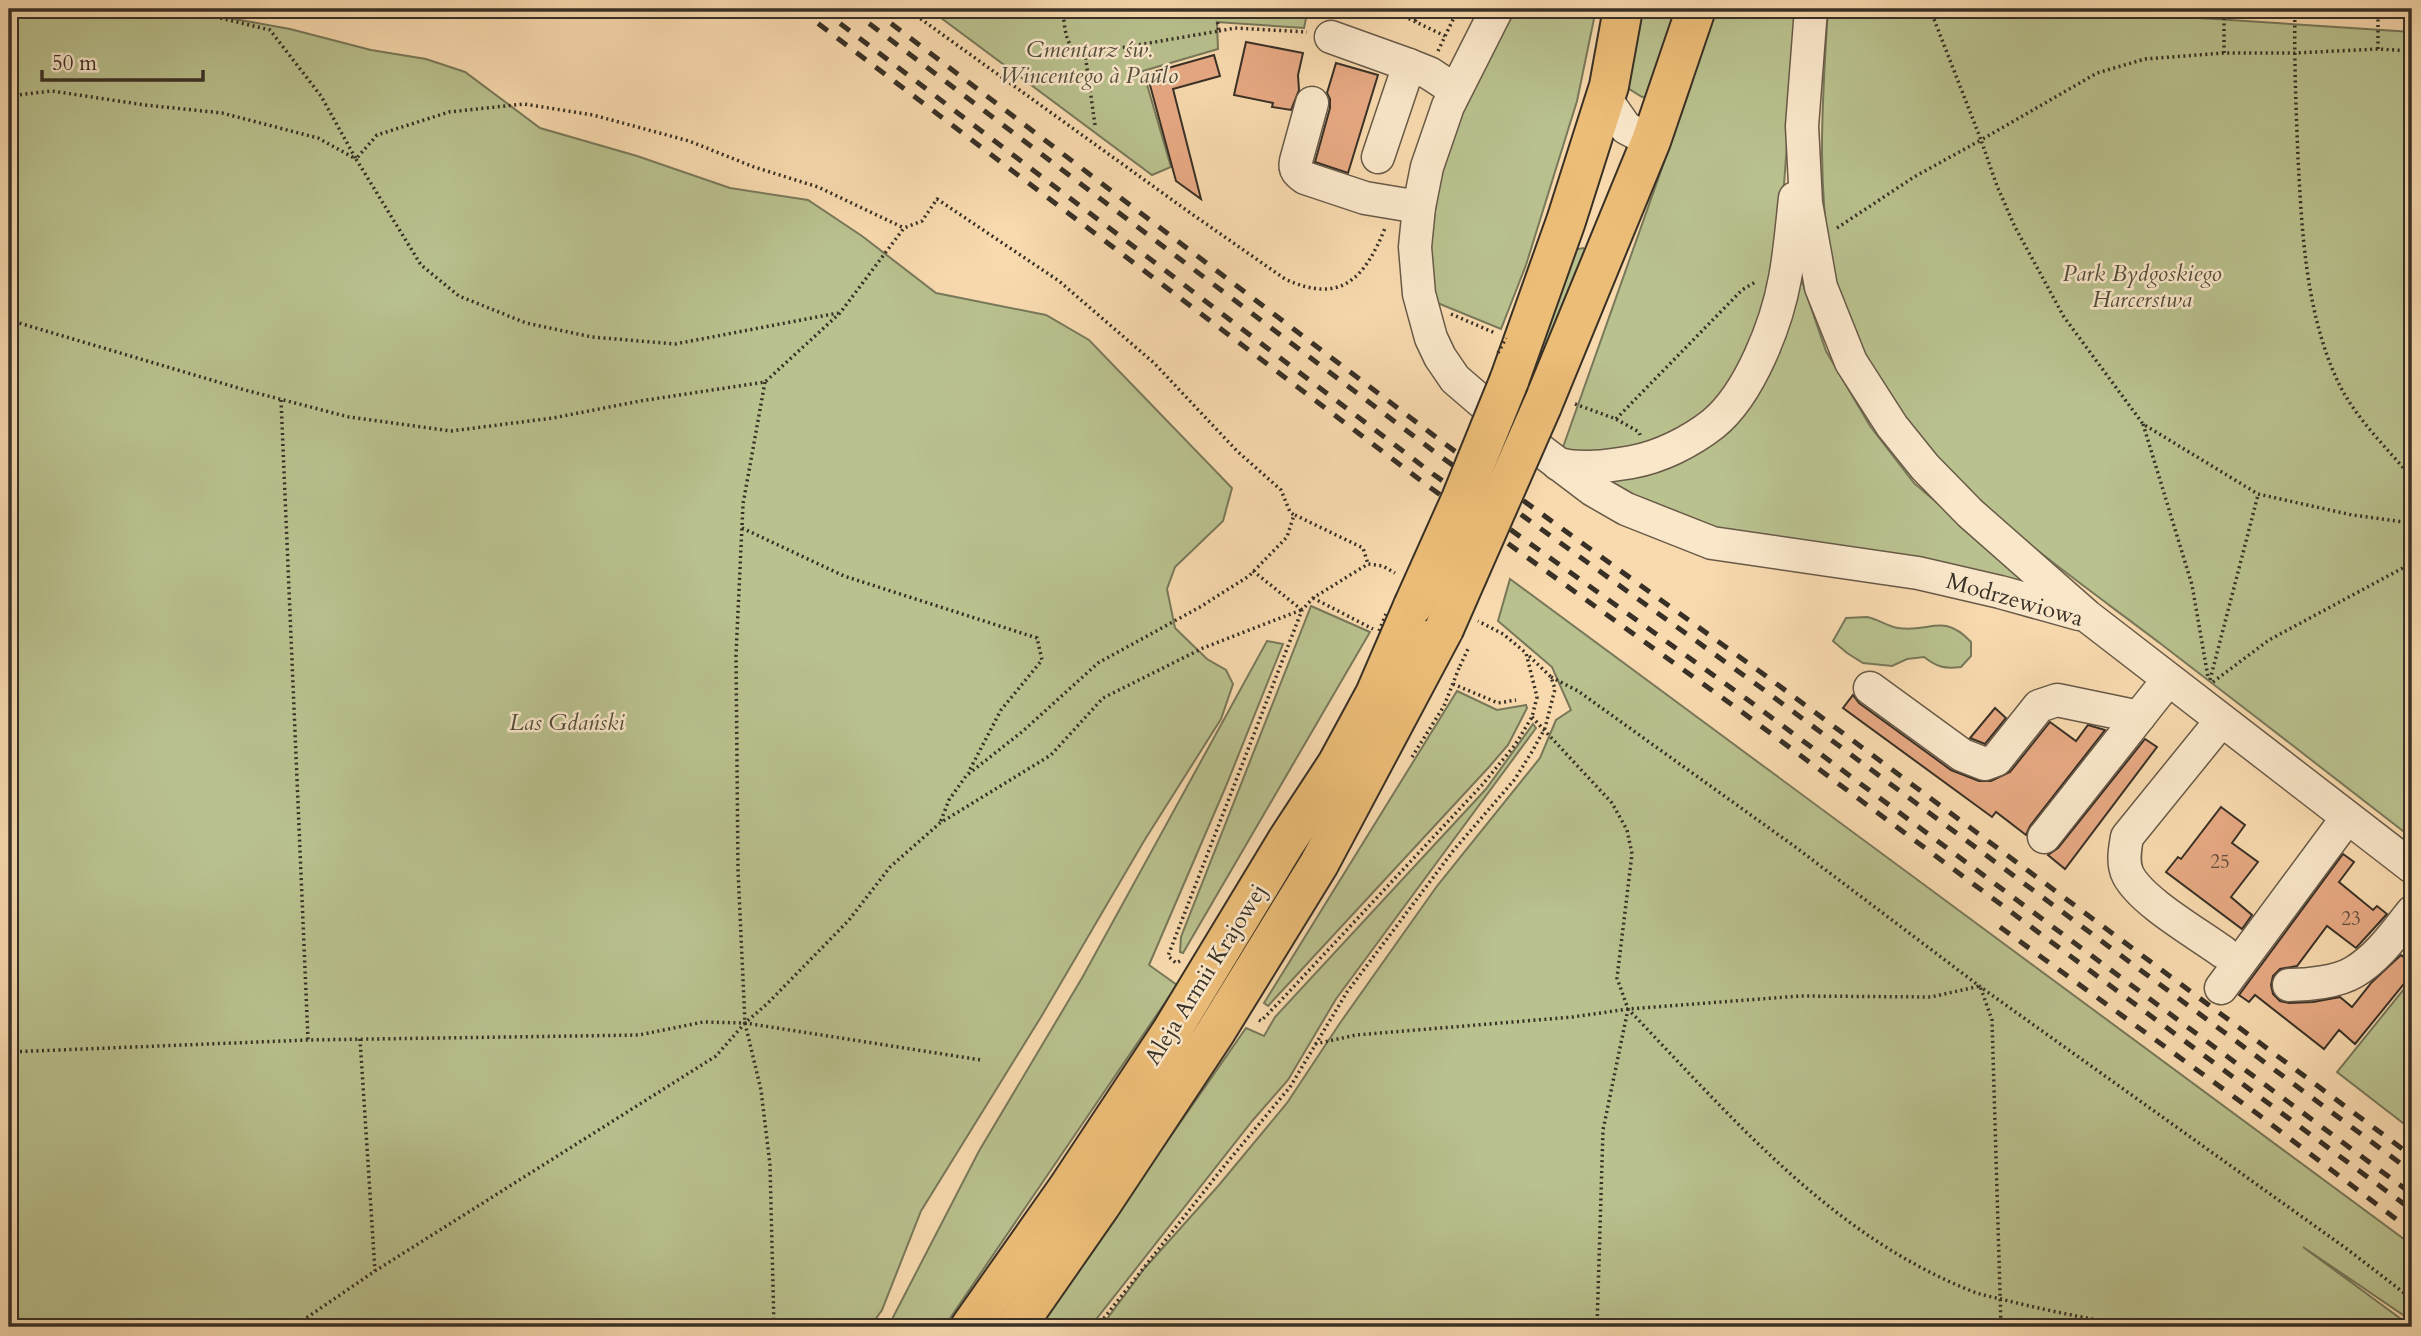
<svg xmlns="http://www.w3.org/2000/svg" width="2421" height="1336" font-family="Cardo,serif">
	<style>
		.green { fill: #b9c18e; stroke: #78785a; stroke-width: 2 }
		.building { fill: #e7a983; stroke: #383026; stroke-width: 2 }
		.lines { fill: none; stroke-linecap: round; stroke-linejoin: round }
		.minor-casing { stroke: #685a48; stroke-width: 35 }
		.major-casing { stroke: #383026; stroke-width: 42 }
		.path { stroke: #383026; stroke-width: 3.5; stroke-dasharray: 2 3.5; stroke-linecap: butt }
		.minor { stroke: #fae7ca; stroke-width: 32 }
		.major { stroke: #ecbd77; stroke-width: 38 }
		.rail { stroke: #383026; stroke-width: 5; stroke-dasharray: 12 12; stroke-linecap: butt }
		.major-bridge-casing { stroke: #383026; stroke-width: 42; stroke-linecap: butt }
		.path-bridge { stroke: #383026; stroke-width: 3.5; stroke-dasharray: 2 3.5; stroke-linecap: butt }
		.major-bridge { stroke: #ecbd77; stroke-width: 38 }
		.labels { text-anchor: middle; stroke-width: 5; stroke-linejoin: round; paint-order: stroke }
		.number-label { font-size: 19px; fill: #644e3d }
		.park-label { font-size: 23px; font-style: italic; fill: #524d3b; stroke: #fae7ca }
		.street-label { font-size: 23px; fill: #383026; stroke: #fae7ca }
	</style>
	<rect width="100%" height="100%" fill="#f8daae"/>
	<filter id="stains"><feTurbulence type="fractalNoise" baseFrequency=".00286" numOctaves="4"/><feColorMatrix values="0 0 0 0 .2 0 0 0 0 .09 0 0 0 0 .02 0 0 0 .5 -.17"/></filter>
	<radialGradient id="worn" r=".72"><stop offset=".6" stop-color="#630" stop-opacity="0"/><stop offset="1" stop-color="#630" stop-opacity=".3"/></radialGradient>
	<g class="green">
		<path d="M9 9H179L290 29 371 50 426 59 465 72 540 128 637 156 730 188 808 200 862 236 936 293 1046 315 1089 340 1232 488 1223 521 1175 567 1167 589 1175 628 1207 659 1226 670 1233 684 1221 719 1144 841 1041 1017 921 1211 882 1310 870 1327H9Z"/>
		<path d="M929 9H1308L1304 28 1217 22 1218 49 1143 71 1171 167 1152 175Z"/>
		<path d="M1508 9H1596L1577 101 1526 265 1501 329 1435 302C1433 279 1427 254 1429 232 1434 158 1477 75 1508 9Z"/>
		<path d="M1637 9H1681L1652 96 1642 97 1626 87Z"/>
		<path d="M1712 9H1797L1777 279 1749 361 1723 399 1688 429 1627 449 1590 452 1562 450 1690 89Z"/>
		<path d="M1828 9H2153L2154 15 2412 32V838C2329 774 2245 708 2161 644 2047 557 1917 474 1856 337 1850 323 1840 308 1837 292 1815 200 1822 102 1828 9Z"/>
		<path d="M1583 248 1589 252 1541 360H1538L1574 250Z"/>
		<path d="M1797 267 1826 351 1870 426 1914 483 2046 596 1727 532 1675 518 1597 477 1743 411 1780 352Z"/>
		<path d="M1510 579C1809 803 2113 1021 2412 1245V1321L2303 1247 2412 1327H1101L1144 1269 1219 1185 1287 1103 1340 1023 1437 886 1540 758 1556 720 1571 710 1552 667 1498 621Z"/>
		<path d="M1311 606 1370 632 1183 953 1180 952 1181 937Z"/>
		<path d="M1867 617C1878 619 1889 627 1898 628 1930 633 1943 612 1971 642V656L1961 667C1944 669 1937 667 1924 657L1907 659 1892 666 1863 663 1847 653 1833 641 1846 618Z"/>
		<path d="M1267 641 1283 644 1226 786 1149 965 1177 985 944 1327H888L979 1151 1082 978Z"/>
		<path d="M1457 691 1497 710 1526 705 1527 708 1508 745 1489 767 1268 1006 1264 1003Z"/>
		<path d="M1533 724 1536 728 1336 999 1288 1080 1253 1120 1090 1327H1038L1246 1028 1264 1036 1275 1017 1486 789Z"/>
		<path d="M2412 979V1130L2337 1072Z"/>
	</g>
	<g class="building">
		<path d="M1246 42 1303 53 1298 75 1299 90 1291 110 1272 107 1273 103 1234 95Z"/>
		<path d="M1214 55 1220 76 1173 89 1201 199 1176 181 1147 74Z"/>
		<path d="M1336 63 1378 75 1348 173 1315 162 1330 108V99L1327 93Z"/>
		<path d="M1853 695 1859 703 1951 770 1979 781H1991L2010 772 2050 722 2076 741 2088 725 2105 730 2030 826 2026 835 1996 812 1992 817 1843 708Z"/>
		<path d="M1995 708 2006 718 1985 744 1970 738Z"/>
		<path d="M2145 739 2157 747 2065 869 2048 855 2058 848Z"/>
		<path d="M2221 807 2245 825 2232 843 2258 862 2231 897 2252 915 2242 929 2166 872 2178 857 2181 859Z"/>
		<path d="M2343 854 2354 862 2339 882 2373 910 2377 906 2387 914 2356 948 2327 926 2297 966 2280 969 2273 976 2271 985 2273 994 2280 1001 2289 1003 2313 1002 2340 997 2352 1007 2372 982 2401 955 2412 964V974L2355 1044 2339 1030 2324 1049 2255 995 2249 1002 2239 995Z"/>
	</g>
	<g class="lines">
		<g class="minor-casing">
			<g id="minor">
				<path d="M1497 9 1448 106 1427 167 1419 207 1415 247 1419 294 1431 338 1440 357 1455 379 1519 434 1593 490 1626 509 1712 543 1918 573 2000 592 2079 614"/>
				<path d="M1811 9 1802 126 1806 203 1821 287 1851 362 1892 426 1925 467 1970 513 2087 616 2412 867"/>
				<path d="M1331 37 1409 65"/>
				<path d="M1605 98 1626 128 1651 141"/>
				<path d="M1312 103 1296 161C1294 170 1298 173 1305 178L1365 198 1419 207"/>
				<path d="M1378 157 1409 65 1429 73 1455 90"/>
				<path d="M1558 464C1583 470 1607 466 1632 462 1660 457 1690 442 1713 424 1750 394 1777 323 1785 278 1790 252 1792 225 1795 198"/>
				<path d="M1870 688 1962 755 1985 764 1996 760 2039 706 2057 700 2139 717"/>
				<path d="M2221 721 2127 837C2125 849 2122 863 2128 875 2142 902 2197 933 2223 952"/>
				<path d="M2044 837 2168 680"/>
				<path d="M2289 985C2307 985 2338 982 2354 972 2378 958 2395 933 2412 912"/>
				<path d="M2221 988 2347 818"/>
			</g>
		</g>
		<g class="major-casing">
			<g id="major">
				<path d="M1509 381 1566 221 1609 86 1623 9"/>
				<path d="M1542 406 1651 141 1696 9"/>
				<path d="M970 1327 1067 1189 1171 1032 1286 842 1337 764 1375 694 1413 606"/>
				<path d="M1016 1327 1101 1205 1215 1033 1319 864 1444 629"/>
			</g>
		</g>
		<g class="path">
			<path d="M183 9 270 30 321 96 356 159 377 135 449 112 524 104 593 115 689 141 754 167 818 187 904 228"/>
			<path d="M907 9 1189 212 1285 279C1341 305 1365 278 1385 228"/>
			<path d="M955 9 956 18"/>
			<path d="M1062 9C1066 27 1063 50 1085 54"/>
			<path d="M1389 9 1445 36"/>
			<path d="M1930 9 1981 140 2097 73 2145 59 2224 53H2294L2378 49 2412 51"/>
			<path d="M2295 9C2294 58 2296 108 2298 158 2302 234 2306 317 2340 386 2358 421 2388 449 2412 478"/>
			<path d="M1415 21 1422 9"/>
			<path d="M1219 31 1235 28 1307 32"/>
			<path d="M2378 49V9"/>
			<path d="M1438 51 1458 9"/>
			<path d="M2224 53V9"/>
			<path d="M9 96 52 91 145 105 222 113 318 138 356 159 421 265 459 296 526 323 592 337 675 344 838 313"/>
			<path d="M1095 125 1085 54 1219 31 1215 9"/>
			<path d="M1837 228 1914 177 1981 140 1997 186 2015 227 2064 317 2143 424 2258 494 2352 515 2412 523"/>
			<path d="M1451 314 1495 333"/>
			<path d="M9 320 245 390 349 417 451 431 553 418 640 401 765 382 840 313 904 228 922 221 937 199 1059 281 1154 363 1237 451 1281 490 1290 512 1294 515 1287 537 1249 576 1200 607 1098 663 1023 731 966 776 949 800 940 823"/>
			<path d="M765 382 743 504 736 655 738 870 745 1023 761 1090 770 1165 774 1327"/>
			<path d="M281 400 308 1040"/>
			<path d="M1575 404 1616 419 1639 432 1640 435"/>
			<path d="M1616 419 1742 290 1757 281"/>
			<path d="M2143 424 2192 585 2208 677"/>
			<path d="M1295 515 1363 548 1368 564"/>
			<path d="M742 528 844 576 1037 638 1042 660 1001 710 968 773"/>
			<path d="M1253 571 1302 610"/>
			<path d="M1313 598 1373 629"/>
			<path d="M1551 677 1578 691 1794 846 1982 988 2347 1249 2412 1299"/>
			<path d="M2210 680 2258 495"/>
			<path d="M2213 682 2269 640 2412 563"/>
			<path d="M1453 684 1498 703 1516 700"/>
			<path d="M1532 717 1612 803 1627 830 1632 854 1617 978 1628 1009C1731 1116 1828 1233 1969 1290 1980 1295 1993 1297 2005 1300 2048 1311 2091 1319 2135 1327"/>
			<path d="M1412 757 1444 706 1459 668"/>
			<path d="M1180 961 1176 963 1168 956 1302 610 1313 598 1368 564 1383 566 1395 573"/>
			<path d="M1259 1020 1261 1021 1286 995 1482 785 1515 745 1532 717 1537 697 1526 653 1503 634 1478 621"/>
			<path d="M360 1039 375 1271"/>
			<path d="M1315 1044 1356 1035 1573 1017 1628 1009 1800 996 1931 997 1980 986 1992 1020 2001 1327"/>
			<path d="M9 1052 308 1040 639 1035 703 1022 745 1023 981 1060"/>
			<path d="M293 1327 375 1271 716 1056 745 1023 768 1003 849 920 890 867 940 823 1051 755 1103 698 1203 648 1301 610"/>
			<path d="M1097 1327 1225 1165 1290 1087 1347 992 1453 851 1515 779 1533 750 1545 728 1555 689 1551 677 1527 654"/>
			<path d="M1597 1327 1603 1130 1628 1009"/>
		</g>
		<use href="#minor" class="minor"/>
		<use href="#major" class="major"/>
		<g class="rail">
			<path d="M799 9 1428 486 1742 712 2412 1210"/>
			<path d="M821 9 1433 474 1748 700 2412 1194"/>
			<path d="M850 9 1440 456 1760 687 2412 1172"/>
			<path d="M872 9 1445 444 1766 676 2412 1156"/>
			<path d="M2000 927 2259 1115 2412 1231"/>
		</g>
		<g class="major-bridge-casing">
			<g id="major-bridge">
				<path d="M1413 606 1461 499 1509 381"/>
				<path d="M1444 629 1542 406"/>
			</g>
		</g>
		<g class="path-bridge">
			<path d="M1498 353 1506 338"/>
			<path d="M1379 631 1386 614"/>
			<path d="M1460 666 1468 649"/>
		</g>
		<use href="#major-bridge" class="major-bridge"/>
	</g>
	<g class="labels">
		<g class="number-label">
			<text x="2220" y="868">25</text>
			<text x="2351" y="925">23</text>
		</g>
		<g class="park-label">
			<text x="1089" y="57">Cmentarz św.<tspan x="1089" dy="26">Wincentego à Paulo</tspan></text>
			<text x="2142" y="281">Park Bydgoskiego<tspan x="2142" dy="26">Harcerstwa</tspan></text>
			<text x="567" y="730">Las Gdański</text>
		</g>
		<g class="street-label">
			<text transform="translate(2015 599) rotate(16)" y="8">Modrzewiowa</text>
			<text transform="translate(1205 974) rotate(-58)" y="8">Aleja Armii Krajowej</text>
		</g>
	</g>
	<rect width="2421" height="1336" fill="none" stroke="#f8daae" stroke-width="35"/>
	<rect x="10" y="10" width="2400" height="1315" fill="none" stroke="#383026" stroke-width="3.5"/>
	<rect x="18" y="18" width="2386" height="1301" fill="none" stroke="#383026" stroke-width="2"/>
	<path d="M42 70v10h161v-10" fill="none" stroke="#383026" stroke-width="3.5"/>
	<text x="52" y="70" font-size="21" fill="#383026" stroke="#fae7ca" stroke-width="5" paint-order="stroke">50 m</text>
	<rect width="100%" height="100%" filter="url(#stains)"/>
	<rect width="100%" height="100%" fill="url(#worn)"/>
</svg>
